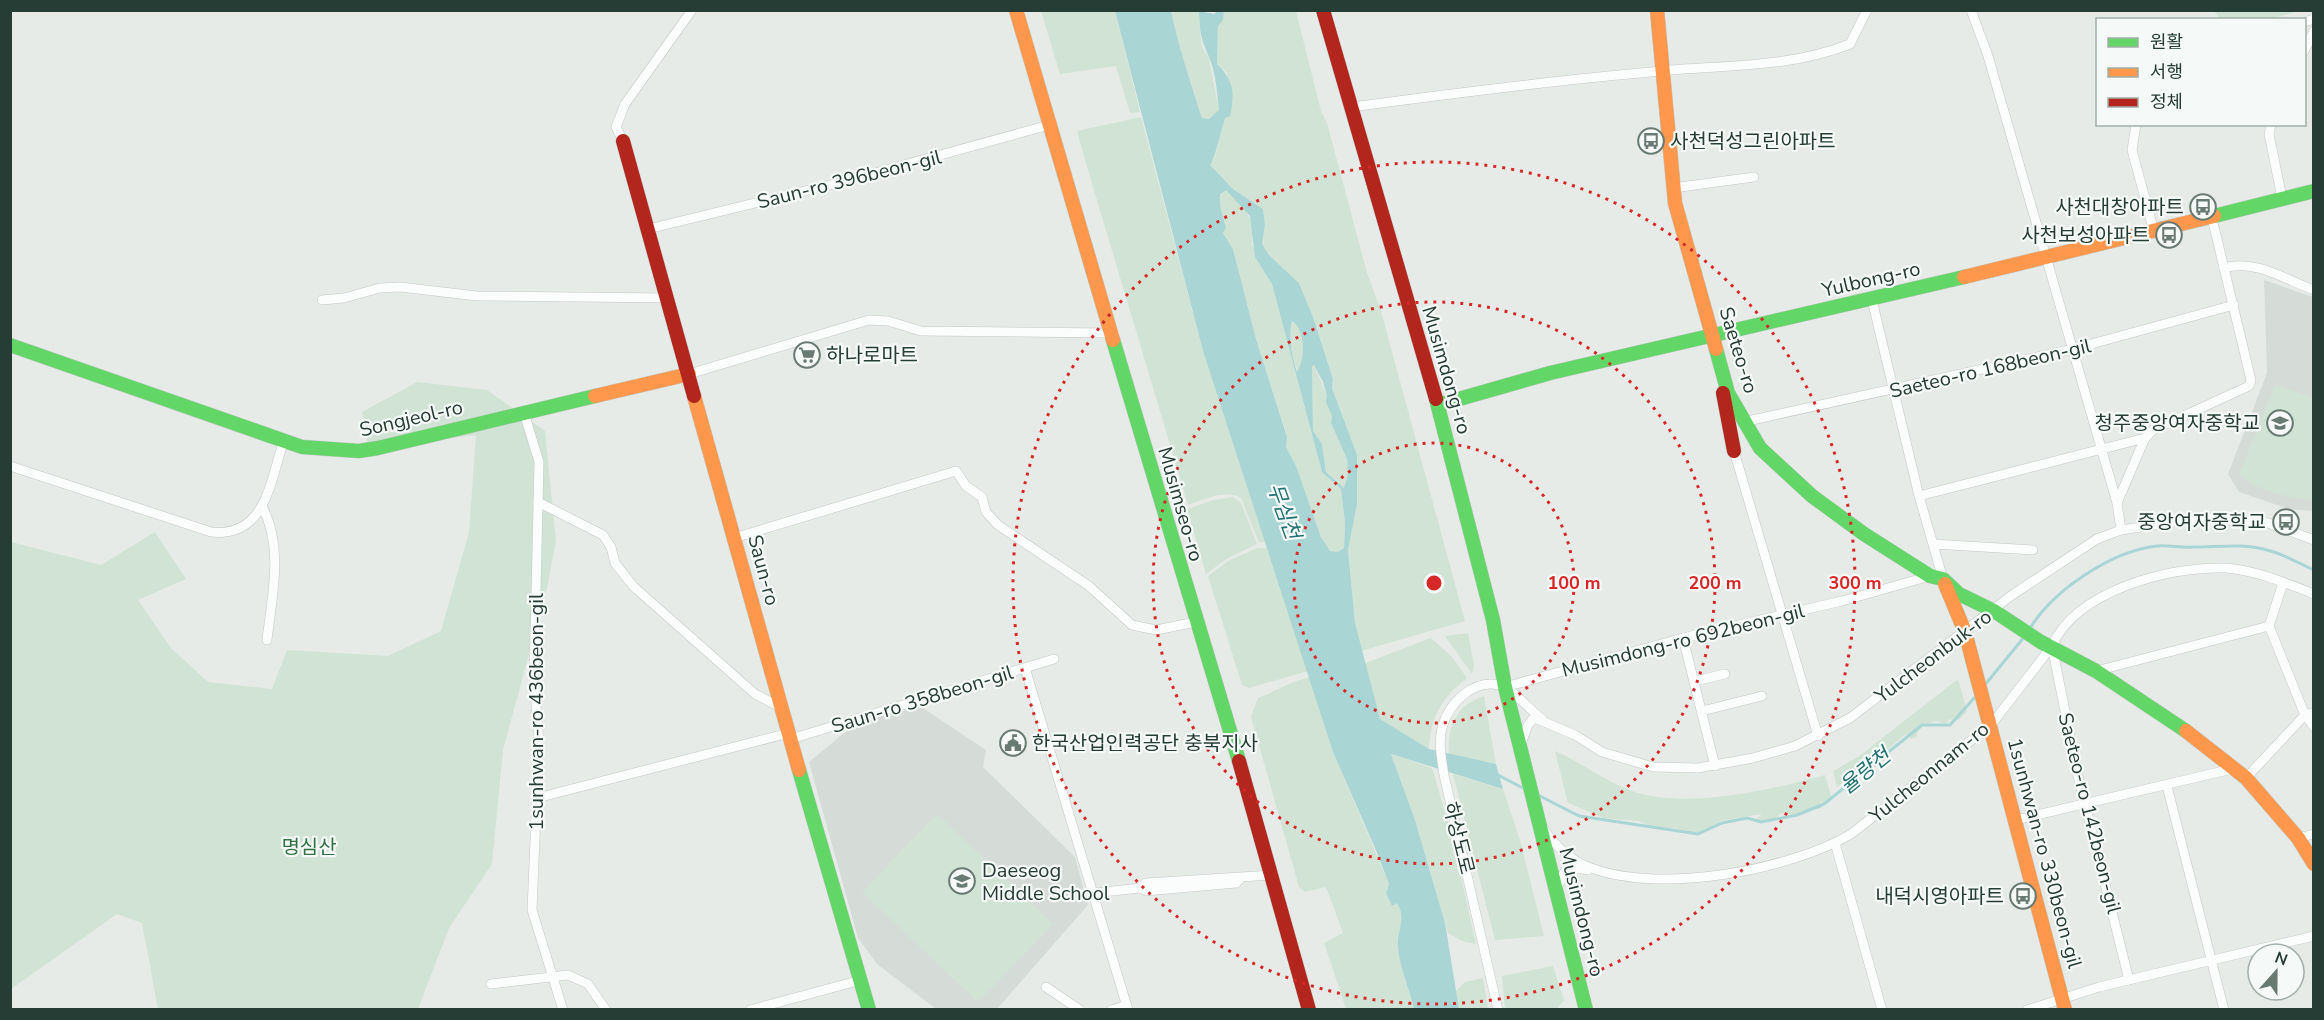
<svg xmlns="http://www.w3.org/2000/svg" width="2324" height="1020" font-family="'Nunito Sans','Noto Sans KR',sans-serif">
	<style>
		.built { fill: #d5dcd8 }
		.green { fill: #d1e3d4 }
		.water { fill: #aad5d5; fill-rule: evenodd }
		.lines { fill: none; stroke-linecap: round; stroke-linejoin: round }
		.stream { stroke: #aad5d5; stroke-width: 3 }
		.street-casing { stroke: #c3c8c5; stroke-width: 10 }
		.fast-casing { stroke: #c3c9c5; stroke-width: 15 }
		.slow-casing { stroke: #c3c9c5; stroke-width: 15 }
		.jam-casing { stroke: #c3c9c5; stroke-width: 15 }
		.street { stroke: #fbfcfc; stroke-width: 9 }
		.fast { stroke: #63d668; stroke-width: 14 }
		.slow { stroke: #ff974d; stroke-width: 14 }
		.jam { stroke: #b3261e; stroke-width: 14 }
		.ring { fill: none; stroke: #d62828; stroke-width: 3; stroke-dasharray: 3 6 }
		.labels { text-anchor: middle; stroke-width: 4.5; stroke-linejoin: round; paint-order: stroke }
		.poi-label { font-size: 20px; fill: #253d34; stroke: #f5f9f7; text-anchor: end }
		.street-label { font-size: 20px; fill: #253d34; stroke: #f5f9f7 }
		.park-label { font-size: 20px; fill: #327143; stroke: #f5f9f7 }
		.water-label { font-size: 21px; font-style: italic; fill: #237275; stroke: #f5f9f7 }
		.centre { fill: #d62828; stroke: #f5f9f7; stroke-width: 3 }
		.ring-label { font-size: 18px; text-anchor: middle; font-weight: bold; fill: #d62828; stroke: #f5f9f7; stroke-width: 4.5; stroke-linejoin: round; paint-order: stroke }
	</style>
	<rect width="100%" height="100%" fill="#e6ebe8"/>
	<g class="built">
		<path d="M2264 280 2313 297V511L2289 509 2239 492 2228 474 2267 373Z"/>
		<path d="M920 706 986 750 983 767 1075 857 1088 905 997 1009H936L877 964 858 938 809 762 855 724Z"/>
	</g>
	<g class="green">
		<path d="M1041 11H1115L1140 112 1130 113 1116 66 1060 74Z"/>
		<path d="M1171 11H1199L1200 34 1202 47 1209 58 1219 110 1209 119 1202 118C1191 84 1179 48 1171 11Z"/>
		<path d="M1224 11H1296L1321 111 1327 123 1367 273 1381 311 1465 621 1361 651 1355 623 1348 550 1357 504V455L1332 388 1333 379 1313 317 1299 283 1269 255 1262 244 1265 225 1263 209 1233 189 1210 165C1221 155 1226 92 1227 73L1217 64 1218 26 1223 20Z"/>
		<path d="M2214 11H2298L2271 19H2220Z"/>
		<path d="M1141 117 1203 351 1265 542 1259 543 1241 498C1226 489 1203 500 1188 505L1088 170 1077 131Z"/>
		<path d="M1225 190H1229L1244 207 1253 225 1252 244 1272 284 1322 472 1341 489 1345 523 1344 548 1338 552 1330 551 1322 539 1296 466 1286 447 1287 436 1256 339 1233 249 1223 233 1226 228C1223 216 1219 207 1220 194Z"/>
		<path d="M1292 321C1306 331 1305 359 1298 373 1292 355 1288 339 1292 321Z"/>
		<path d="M1314 365 1327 396 1332 416 1331 423 1347 459 1349 475 1344 488 1326 472 1322 444 1313 431 1312 366Z"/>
		<path d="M417 382 487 390 545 431 556 541 547 588 503 750 492 864 449 928 418 1009H158L142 923 117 914 11 989V542L101 565 155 532 186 579 138 600 171 648 208 682 272 689 287 650 388 656 441 631 469 532 476 435 369 449 362 412Z"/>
		<path d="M2275 385 2313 398V500C2284 496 2262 493 2239 475Z"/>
		<path d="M1233 497 1241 503 1257 544 1228 558 1206 574 1187 509 1214 500Z"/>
		<path d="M1257 548H1268L1308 671 1249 688 1242 685 1208 576 1228 561Z"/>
		<path d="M1468 633 1474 665 1472 674 1445 636Z"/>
		<path d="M1431 638 1452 657 1467 678C1441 698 1431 717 1429 749L1380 720 1363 664Z"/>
		<path d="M1310 677 1333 752 1389 884 1386 893 1393 906 1397 902C1407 920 1396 933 1398 949 1401 968 1408 991 1415 1009H1346L1324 943 1343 933 1326 887 1305 892 1299 887 1251 717 1258 698C1276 691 1291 681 1310 677Z"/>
		<path d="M1958 679 1967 711 1960 719 1948 723 1952 720 1949 719 1946 724C1934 718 1925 723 1917 733V737L1911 739 1907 734 1903 736 1881 756 1890 753 1888 758 1865 773 1864 768 1837 787 1833 771 1858 757Z"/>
		<path d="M1484 696 1496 764 1449 755C1447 727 1456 705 1484 696Z"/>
		<path d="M1555 751C1581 762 1604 781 1632 791 1687 810 1770 790 1825 775L1832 799 1828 803 1820 802 1822 808C1804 810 1804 817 1781 813L1775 818 1759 822 1756 819 1762 814 1720 821 1718 826 1697 835 1674 828H1654L1639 821 1604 818 1568 803Z"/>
		<path d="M1391 754 1432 768 1451 832 1476 944 1462 941 1448 933 1415 820Z"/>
		<path d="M1453 774 1503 789 1520 840 1544 936 1495 940Z"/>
		<path d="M937 814 1053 924 978 1002 862 892Z"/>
		<path d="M1553 966 1564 1000 1557 1009H1505L1502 976Z"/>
		<path d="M1483 978 1488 1009H1459L1456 991 1465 982Z"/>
	</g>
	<path class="water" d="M1115 11H1171C1179 48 1191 84 1202 118L1209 119 1219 110C1217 93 1216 73 1209 57 1200 36 1200 34 1199 11L1214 14 1217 11H1224L1223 20 1218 26 1217 64C1234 80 1235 94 1230 116L1225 118C1222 127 1215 160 1210 165L1233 189 1263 209 1265 225 1262 244 1269 255 1299 283 1313 317 1333 379 1332 388 1357 455V504L1348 550 1355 623 1380 719 1429 749 1496 764 1503 789 1391 754 1415 820 1445 923 1459 1009 1414 1008C1409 989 1400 968 1398 948 1396 932 1407 919 1397 903L1392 906 1386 893 1389 884 1378 855 1333 752 1203 351ZM1226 190 1250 216 1255 257 1272 284 1322 472 1341 489 1345 523 1344 548 1338 552 1330 551 1321 537 1296 466 1286 447 1287 437 1256 339 1233 249 1223 233 1226 228C1223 216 1219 207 1220 194ZM1292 321C1306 330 1305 360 1297 372 1292 355 1288 339 1292 321ZM1314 365 1323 382 1327 396 1326 402 1332 416 1331 423 1347 459 1348 475 1344 488 1326 472 1322 444 1313 431 1312 366Z"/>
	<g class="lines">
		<g class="stream">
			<path d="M2029 630C2052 591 2111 551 2157 546 2169 545 2181 548 2194 547 2218 547 2243 543 2267 550 2284 554 2298 563 2314 570"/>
			<path d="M1984 686 2025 636"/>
			<path d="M1496 774 1525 789"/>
			<path d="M1536 794 1579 816 1698 834 1722 823 1747 818 1761 822 1797 815 1824 804 1922 725H1950L1976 696"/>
		</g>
		<g class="street-casing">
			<g id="street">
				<path d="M1971 10 1988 56 2117 503 2121 530"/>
				<path d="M2304 22 2314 19"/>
				<path d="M2304 51 2314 31"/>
				<path d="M1352 107C1455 93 1558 80 1661 71 1724 65 1790 68 1850 44L1867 10"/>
				<path d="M2136 124 2132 150 2153 228"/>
				<path d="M2271 124 2269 134 2282 198"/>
				<path d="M623 141 616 127 625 104 692 10"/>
				<path d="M1673 188 1754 177"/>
				<path d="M648 229 846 181 1049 125"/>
				<path d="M2224 268C2255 259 2284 279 2314 290"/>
				<path d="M322 300 344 298 380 288 400 287 477 296 667 298"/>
				<path d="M1872 300 1919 496 1943 579"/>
				<path d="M689 374 869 320 888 321 921 331 1111 333"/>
				<path d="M524 413 539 462 534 678 539 744 532 910 563 1010"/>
				<path d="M1743 422 2073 349 2234 305"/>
				<path d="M1734 451 1818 736"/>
				<path d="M10 466 211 532C266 538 270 481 284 440"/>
				<path d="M1919 496 2145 438 2153 430 2249 386 2251 380 2211 214"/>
				<path d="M538 502 603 535 611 547 615 563 633 586 755 694 782 708"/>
				<path d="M2117 503 2145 438"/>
				<path d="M262 506C284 548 272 595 267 640"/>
				<path d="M734 538 956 471 966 486 982 497 986 512 998 525 1089 586 1132 625 1156 630 1196 622"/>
				<path d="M1933 544 2033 550"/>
				<path d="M2283 583 2269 626 2305 715 2314 727"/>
				<path d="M1683 638 1715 766"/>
				<path d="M2052 646 2078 776 2129 980"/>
				<path d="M1025 668 1128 1010"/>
				<path d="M2096 671 2269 626"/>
				<path d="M1695 681 1725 674"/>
				<path d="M1505 687 1683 638 1842 601 1930 576"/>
				<path d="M1702 711 1762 696"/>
				<path d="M791 739 1054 659"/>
				<path d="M1521 744 1528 725 1533 719H1537L1575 735 1602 752 1653 767 1698 768 1753 758 1795 746 1850 718 2012 595 2097 539 2121 530 2201 518H2230L2268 523 2314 540"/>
				<path d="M2246 778 2305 715 2314 713"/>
				<path d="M2167 786 2224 1010"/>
				<path d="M537 798 789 733"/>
				<path d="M2016 820 2232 769"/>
				<path d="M1543 828C1553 843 1567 857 1584 865 1652 896 1789 871 1851 834L1991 725 2052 646C2076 591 2169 566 2225 568 2255 570 2286 583 2314 594"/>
				<path d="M2298 838 2314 834"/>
				<path d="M1835 843 1882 1010"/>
				<path d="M1140 888 1146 891 1236 883 1240 879"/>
				<path d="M1557 888 1565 871 1575 868 1588 870"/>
				<path d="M1094 893 1140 888 1146 883 1273 875"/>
				<path d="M491 984 568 975 588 984 606 1010"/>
				<path d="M1046 987 1080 1010"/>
				<path d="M750 1010 861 980"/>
				<path d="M1111 1010 1127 1005"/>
				<path d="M1498 1010 1444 775C1442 760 1438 744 1442 728 1449 702 1475 677 1503 686 1513 690 1532 712 1542 719"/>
				<path d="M2027 1010 2099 987 2314 936"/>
			</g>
		</g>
		<g class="fast-casing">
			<g id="fast">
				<path d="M2214 216 2314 191"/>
				<path d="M1113 340 1239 761"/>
				<path d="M10 345 302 447 359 451 378 448 595 396"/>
				<path d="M1716 349 1728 393 1760 448 1812 496 1864 534 1930 576 1943 579 1959 594 1994 611 2041 642 2096 671 2186 731"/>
				<path d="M1436 399 1493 620 1505 687 1586 1010"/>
				<path d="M1438 405 1550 373 1964 277"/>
				<path d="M799 770 869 1010"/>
			</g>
		</g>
		<g class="slow-casing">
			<g id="slow">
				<path d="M1016 10 1113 340"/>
				<path d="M1657 10 1675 203 1716 349"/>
				<path d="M1964 277 2214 216"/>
				<path d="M595 396 689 374"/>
				<path d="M694 396 799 770"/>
				<path d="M1945 584 1965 632 2065 1010"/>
				<path d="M2186 731 2246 778 2298 838 2314 864"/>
			</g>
		</g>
		<g class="jam-casing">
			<g id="jam">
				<path d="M1323 10 1436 399"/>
				<path d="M623 141 694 396"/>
				<path d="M1723 393 1734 451"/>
				<path d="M1239 761 1309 1010"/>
			</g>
		</g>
		<use href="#street" class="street"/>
		<use href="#fast" class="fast"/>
		<use href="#slow" class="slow"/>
		<use href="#jam" class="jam"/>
	</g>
	<g class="ring">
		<circle cx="1434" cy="583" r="140"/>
		<circle cx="1434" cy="583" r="281"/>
		<circle cx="1434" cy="583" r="421"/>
	</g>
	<defs>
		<g id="bus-ring" transform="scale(1.35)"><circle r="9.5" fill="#f5f9f7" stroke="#697a73" stroke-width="1.5"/><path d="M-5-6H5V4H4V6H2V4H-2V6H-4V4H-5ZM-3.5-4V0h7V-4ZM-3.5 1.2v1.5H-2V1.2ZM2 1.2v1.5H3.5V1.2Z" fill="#697a73"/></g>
		<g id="supermarket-ring" transform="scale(1.35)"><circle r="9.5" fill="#f5f9f7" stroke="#697a73" stroke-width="1.5"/><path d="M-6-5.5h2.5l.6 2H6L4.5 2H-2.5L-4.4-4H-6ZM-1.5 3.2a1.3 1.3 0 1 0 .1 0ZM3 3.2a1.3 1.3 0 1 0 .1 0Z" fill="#697a73"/></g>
		<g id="school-ring" transform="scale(1.35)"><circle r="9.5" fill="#f5f9f7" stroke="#697a73" stroke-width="1.5"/><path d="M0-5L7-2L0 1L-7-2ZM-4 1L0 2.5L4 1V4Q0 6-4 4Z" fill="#697a73"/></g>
		<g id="civic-ring" transform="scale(1.35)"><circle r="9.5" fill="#f5f9f7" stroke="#697a73" stroke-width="1.5"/><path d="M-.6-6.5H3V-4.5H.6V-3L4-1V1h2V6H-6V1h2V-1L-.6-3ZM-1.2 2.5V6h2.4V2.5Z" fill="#697a73"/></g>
	</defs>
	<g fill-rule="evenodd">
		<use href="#bus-ring" x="1651" y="141"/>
		<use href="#bus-ring" x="2203" y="207"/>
		<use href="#bus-ring" x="2169" y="235"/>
		<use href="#supermarket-ring" x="807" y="355"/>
		<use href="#school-ring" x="2280" y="423"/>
		<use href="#bus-ring" x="2286" y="522"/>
		<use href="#civic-ring" x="1013" y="743"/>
		<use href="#school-ring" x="962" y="881"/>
		<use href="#bus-ring" x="2023" y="896"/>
	</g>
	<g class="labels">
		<g class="poi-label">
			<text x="1670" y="148" text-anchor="start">사천덕성그린아파트</text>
			<text x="2184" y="214">사천대창아파트</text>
			<text x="2150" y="242">사천보성아파트</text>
			<text x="826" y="362" text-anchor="start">하나로마트</text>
			<text x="2260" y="430">청주중앙여자중학교</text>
			<text x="2266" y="529">중앙여자중학교</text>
			<text x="1032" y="750" text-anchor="start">한국산업인력공단 충북지사</text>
			<text x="982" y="877" text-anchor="start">Daeseog<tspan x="982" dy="23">Middle School</tspan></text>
			<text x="2004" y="903">내덕시영아파트</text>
		</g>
		<g class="street-label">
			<text transform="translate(849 179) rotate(-14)" y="7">Saun-ro 396beon-gil</text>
			<text transform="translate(1871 279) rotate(-13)" y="7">Yulbong-ro</text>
			<text transform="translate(1739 350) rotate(73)" y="7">Saeteo-ro</text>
			<text transform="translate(1990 368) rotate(-13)" y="7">Saeteo-ro 168beon-gil</text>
			<text transform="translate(1447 370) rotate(74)" y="7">Musimdong-ro</text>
			<text transform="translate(411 418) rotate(-13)" y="7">Songjeol-ro</text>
			<text transform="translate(1181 504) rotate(74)" y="7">Musimseo-ro</text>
			<text transform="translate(764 570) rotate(75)" y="7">Saun-ro</text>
			<text transform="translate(1683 640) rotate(-14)" y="7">Musimdong-ro 692beon-gil</text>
			<text transform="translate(1933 656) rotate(-37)" y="7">Yulcheonbuk-ro</text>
			<text transform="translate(922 699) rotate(-17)" y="7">Saun-ro 358beon-gil</text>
			<text transform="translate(536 712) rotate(-90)" y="7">1sunhwan-ro 436beon-gil</text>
			<text transform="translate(1929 772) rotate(-39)" y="7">Yulcheonnam-ro</text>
			<text transform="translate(2090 813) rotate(76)" y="7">Saeteo-ro 142beon-gil</text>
			<text transform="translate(1459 838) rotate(76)" y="7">하상도로</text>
			<text transform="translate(2045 853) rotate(75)" y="7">1sunhwan-ro 330beon-gil</text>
			<text transform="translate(1582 912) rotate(76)" y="7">Musimdong-ro</text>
		</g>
		<g class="park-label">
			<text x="309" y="854">명심산</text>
		</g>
		<g class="water-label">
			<text transform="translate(1284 511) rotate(70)" y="7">무심천</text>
			<text transform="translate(1865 771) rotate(-39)" y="7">율량천</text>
		</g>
	</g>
	<circle cx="1434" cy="583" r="9" class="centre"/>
	<g class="ring-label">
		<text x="1574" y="589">100 m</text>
		<text x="1715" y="589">200 m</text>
		<text x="1855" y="589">300 m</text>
	</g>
	<rect width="2324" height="1020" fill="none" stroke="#253d34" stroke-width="24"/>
	<rect x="2096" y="18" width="210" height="108" fill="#f5f9f7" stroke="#a2aea9" stroke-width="1.5"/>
	<rect x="2108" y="38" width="30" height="9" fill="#63d668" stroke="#a2aea9" stroke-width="1.5"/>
	<text x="2150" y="48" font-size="18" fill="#253d34">원활</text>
	<rect x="2108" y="68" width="30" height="9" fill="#ff974d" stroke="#a2aea9" stroke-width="1.5"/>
	<text x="2150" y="78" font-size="18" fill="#253d34">서행</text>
	<rect x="2108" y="98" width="30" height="9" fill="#b3261e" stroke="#a2aea9" stroke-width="1.5"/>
	<text x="2150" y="108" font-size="18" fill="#253d34">정체</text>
	<g transform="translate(2276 972) rotate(21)"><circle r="28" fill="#f5f9f7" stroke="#a2aea9" stroke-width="1.5"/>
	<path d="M0-4.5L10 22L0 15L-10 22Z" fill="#697a73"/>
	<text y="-9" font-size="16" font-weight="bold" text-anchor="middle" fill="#253d34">N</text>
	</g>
</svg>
